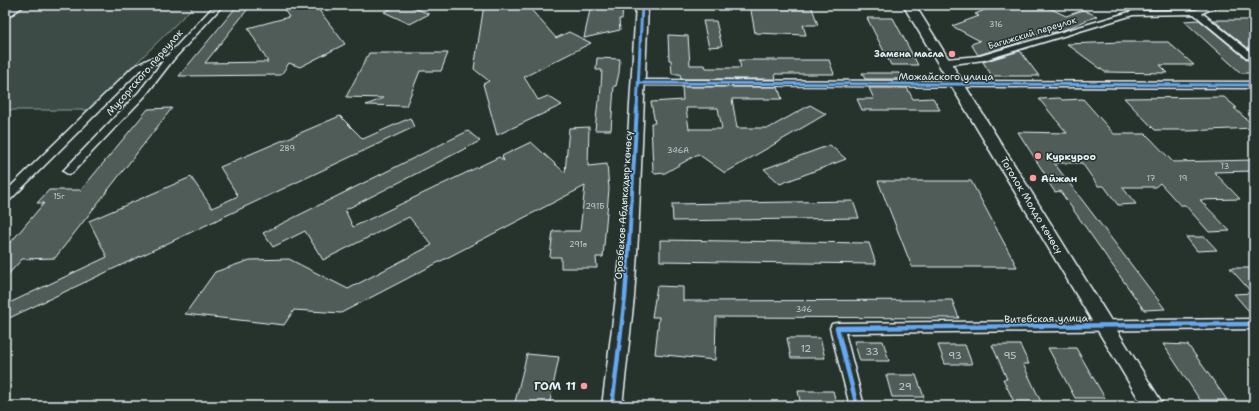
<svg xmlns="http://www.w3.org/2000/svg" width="1259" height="411" font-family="'Shantell Sans',sans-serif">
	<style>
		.green { fill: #3e4b47; stroke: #939ea0 }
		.building { fill: #505c59; stroke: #e8f1f8; fill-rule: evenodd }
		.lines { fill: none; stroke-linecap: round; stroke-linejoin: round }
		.street-casing { stroke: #e8f1f8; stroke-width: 3 }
		.secondary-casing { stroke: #e8f1f8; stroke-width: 3 }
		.street { fill: #26332d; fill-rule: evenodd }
		.secondary { fill: #26332d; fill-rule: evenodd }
		.cycleway-far2-casing { stroke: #26332d; stroke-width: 5 }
		.cycleway-far1-casing { stroke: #26332d; stroke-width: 6 }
		.cycleway-casing { stroke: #26332d; stroke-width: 7 }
		.cycleway-far2 { stroke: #66a8f1; stroke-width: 3 }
		.cycleway-far1 { stroke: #66a8f1; stroke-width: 4 }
		.cycleway { stroke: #66a8f1; stroke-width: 4.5 }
		.poi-dot { fill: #ff9aa2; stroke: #26332d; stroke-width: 1.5 }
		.labels { text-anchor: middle; stroke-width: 3; stroke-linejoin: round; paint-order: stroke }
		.number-label { font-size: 8px; fill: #c2ccd0 }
		.far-street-label { font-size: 9px; fill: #e8f1f8; stroke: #26332d }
		.far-poi-label { font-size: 9px; font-weight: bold; fill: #e8f1f8; stroke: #26332d; text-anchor: end }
		.street-label { font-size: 10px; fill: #e8f1f8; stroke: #26332d }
		.poi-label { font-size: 10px; font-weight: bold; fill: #e8f1f8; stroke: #26332d; text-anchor: start }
		.near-number-label { font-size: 10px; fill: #c2ccd0 }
		.near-poi-label { font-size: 12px; font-weight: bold; fill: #e8f1f8; stroke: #26332d; text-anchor: end }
	</style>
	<rect width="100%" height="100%" fill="#26332d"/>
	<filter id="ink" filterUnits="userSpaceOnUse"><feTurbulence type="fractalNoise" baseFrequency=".025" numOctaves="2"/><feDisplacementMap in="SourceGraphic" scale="8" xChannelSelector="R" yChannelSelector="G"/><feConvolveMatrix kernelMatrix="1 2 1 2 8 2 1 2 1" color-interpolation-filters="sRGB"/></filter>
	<g filter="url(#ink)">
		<path class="green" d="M5 5H195L89 110H5Z"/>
		<g class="building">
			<path d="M238 5H251L205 63 268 62 248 28 289 17 281 5H315L345 44 300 67 289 63 281 75 179 76Z"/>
			<path d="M398 5H407L429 14 410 24 384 12Z"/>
			<path d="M484 5H527L556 38 569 32 591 43 524 77 538 100 548 96 562 105 497 135 483 84 489 81 474 69Z"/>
			<path d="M591 5H623L622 19H619L620 30 584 38Z"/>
			<path d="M750 5H811L818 25H803L806 35 755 33Z"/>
			<path d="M997 5 1008 9 1013 5H1043L1066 16 1083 10 1097 16 1061 31 1052 33 1048 30 1015 44 978 55 971 44 980 41 952 26 979 16 975 14Z"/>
			<path d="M867 18H893L918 65H891Z"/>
			<path d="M1199 20 1250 62 1254 63V73H1241L1184 21Z"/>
			<path d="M1213 20H1254V53Z"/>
			<path d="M703 21H716L722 46 709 47Z"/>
			<path d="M668 35 688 36 690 65H705L706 68H741L739 60H829L834 74H775L776 79H681L680 74H672L671 60H669Z"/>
			<path d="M1122 42H1168L1194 65H1160L1168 73 1105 72 1067 44Z"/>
			<path d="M1020 51 1039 76H992L983 62Z"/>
			<path d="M369 53H448L441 71H420L406 106 366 105 384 98 346 97Z"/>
			<path d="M597 58 620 59 619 73 616 86H614L611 130H595L598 101H600L602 70H596Z"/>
			<path d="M862 73H899L903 79H865Z"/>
			<path d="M682 87H778L782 99H732L737 128H769L810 105 826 114 725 173 698 154 665 173 655 174 653 171 651 123H655L651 102 683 100ZM686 108H718L722 129H689Z"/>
			<path d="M869 88H907L913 99 933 98 940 110H862L857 99H874Z"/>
			<path d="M1224 97 1237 108H1234L1254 126V128L1187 131 1186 130H1155L1124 98Z"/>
			<path d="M1060 98 1062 100 1083 99 1114 134H1146L1173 162 1254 160V171L1214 172 1240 199 1200 200 1230 231 1209 232 1185 205H1180L1160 183 1155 187H1122L1136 204 1118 205 1104 186H1098L1082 163H1054L1165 309 1144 310 1060 191 1055 192 1046 179H1048L1018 132 1067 133 1039 99Z"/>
			<path d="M172 108 55 258 22 259 5 278V242H11L44 203H37L49 190H81L148 109Z"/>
			<path d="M340 116 363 139 410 118 414 127 5 320V305L107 257 89 221 191 177 212 208 238 196 220 167Z"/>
			<path d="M589 127 588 166 607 164 609 189 603 257H596L597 268H561V257H550L553 231H580L585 186 341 313 294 310 284 325 185 314 215 272 250 260 289 259 348 289 432 245 409 217 323 260 305 231 273 247 263 233 468 131 480 141 345 210 353 227 499 157 504 161 502 156 531 142 565 173 569 128Z"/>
			<path d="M830 145 846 159 780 184 764 169Z"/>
			<path d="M878 181H971L1017 267H912Z"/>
			<path d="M853 201 859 218 673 221 672 204Z"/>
			<path d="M1186 237H1205L1217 250 1197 251Z"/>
			<path d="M660 240 869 243 876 264 660 261Z"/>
			<path d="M1230 268H1254V317L1234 294 1252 293Z"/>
			<path d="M657 286 683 287V301L952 300 959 318 716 317 715 360 655 354 659 317H652Z"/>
			<path d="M787 338H820L825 358H791Z"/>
			<path d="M854 341H883L889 361H860Z"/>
			<path d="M1163 344 1188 345 1227 400H1200Z"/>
			<path d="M938 345H965L972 364H945Z"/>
			<path d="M992 345H1020L1029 364H1023L1043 406H1016L1003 379H1007Z"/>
			<path d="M1048 348H1076L1105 398H1075Z"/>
			<path d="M527 354 559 357 549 406H514Z"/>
			<path d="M886 375H916L924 397H892Z"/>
			<path d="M798 391H833L837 406H801Z"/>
		</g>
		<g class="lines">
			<g class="street-casing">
				<g id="street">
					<path d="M16 5H25L5 19V13Z"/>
					<path d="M215 5H223L173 60 145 96 72 173 68 174 63 171 139 92 163 61 151 65 139 71 9 201 5 202V192L133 67 149 59 167 56Z"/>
					<path d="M1209 5H1221L1202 13 1254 55V62L1251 61 1194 14 1133 15 984 60 945 65 941 62 945 59 980 56 1133 11 1195 10Z"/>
					<path d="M639 80 1254 82V88L636 85 635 83Z"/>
					<path d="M1254 319V329L845 333 864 406H850L830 328 832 324 837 323Z"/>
				</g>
			</g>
			<g class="secondary-casing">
				<g id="secondary">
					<path d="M636 5H648L638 237 634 297 622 406H602L616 297 622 237Z"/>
					<path d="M903 5H915L1164 406H1143Z"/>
				</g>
			</g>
			<use href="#street" class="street"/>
			<use href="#secondary" class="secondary"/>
			<g class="cycleway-far2-casing">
				<g id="cycleway-far2">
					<path d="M639 83 1254 85"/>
					<path d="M637 109 642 5"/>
				</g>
			</g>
			<g class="cycleway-far1-casing">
				<path id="cycleway-far1" d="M629 244 637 108"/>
			</g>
			<g class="cycleway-casing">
				<g id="cycleway">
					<path d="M612 406 625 297 629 243"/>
					<path d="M857 406 837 328 1254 324"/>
				</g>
			</g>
			<use href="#cycleway-far2" class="cycleway-far2"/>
			<use href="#cycleway-far1" class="cycleway-far1"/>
			<use href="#cycleway" class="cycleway"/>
		</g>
	</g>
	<g class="poi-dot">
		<circle cx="952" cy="54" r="4"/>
		<circle cx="1038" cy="156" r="4"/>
		<circle cx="1033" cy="178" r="4"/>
		<circle cx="584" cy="386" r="4"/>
	</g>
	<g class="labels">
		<g class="number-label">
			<text x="996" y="27">316</text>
			<text x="287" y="151">289</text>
			<text x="678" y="153">346А</text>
			<text x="1225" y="169">13</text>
			<text x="1151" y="181">17</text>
			<text x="1183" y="181">19</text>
			<text x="59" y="199">15г</text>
			<text x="595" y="209">291Б</text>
			<text x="578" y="247">291в</text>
			<text x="804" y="312">346</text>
		</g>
		<g class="far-street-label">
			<text transform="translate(1032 33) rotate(-17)" y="3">Багижский переулок</text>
		</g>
		<g class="far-poi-label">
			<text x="944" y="57">Замена масла</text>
		</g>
		<g class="street-label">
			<text transform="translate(144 72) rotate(-49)" y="4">Мусоргского переулок</text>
			<text x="946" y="80">Можайского улица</text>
			<text transform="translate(623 205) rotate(-86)" y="4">Орозбеков Абдыкадыр көчөсү</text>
			<text transform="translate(1032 205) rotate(59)" y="4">Тоголок Молдо көчөсү</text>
			<text transform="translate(1046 318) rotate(-1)" y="4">Витебская улица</text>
		</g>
		<g class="poi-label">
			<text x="1046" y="160">Куркуроо</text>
			<text x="1041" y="182">Айжан</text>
		</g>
		<g class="near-number-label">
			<text x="806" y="352">12</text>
			<text x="872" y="355">33</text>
			<text x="955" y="359">93</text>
			<text x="1010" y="359">95</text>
			<text x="905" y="390">29</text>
		</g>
		<g class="near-poi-label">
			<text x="576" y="390">ГОМ 11</text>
		</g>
	</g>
	<rect width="1259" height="411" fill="none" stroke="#26332d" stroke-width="20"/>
	<rect x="10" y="10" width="1239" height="391" fill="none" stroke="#e8f1f8" stroke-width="1.5" filter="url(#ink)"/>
</svg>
